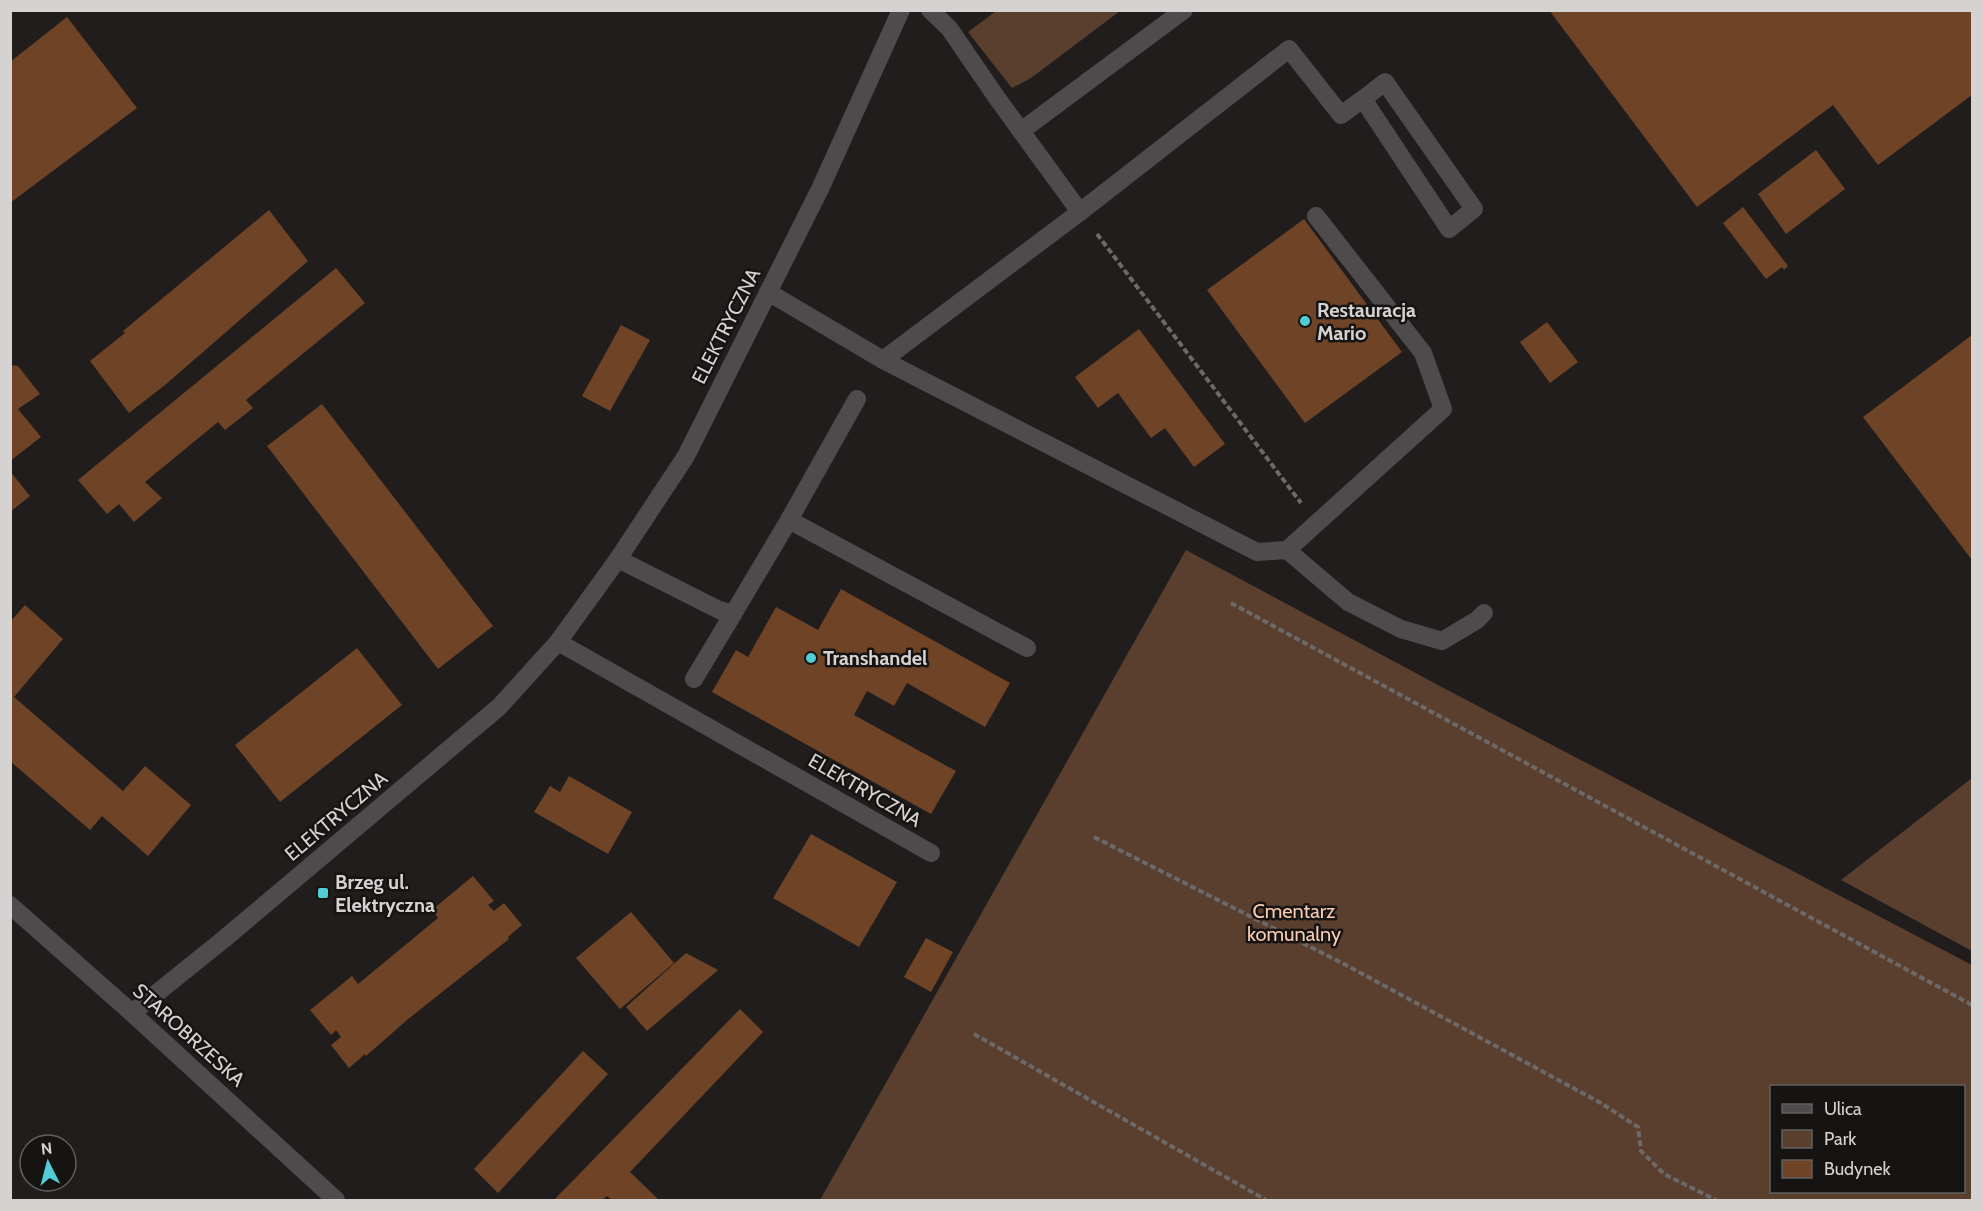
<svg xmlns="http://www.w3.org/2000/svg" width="1983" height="1211" font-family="Cabin,sans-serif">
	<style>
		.green { fill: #5a3f2f; fill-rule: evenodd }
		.building { fill: #6f4326 }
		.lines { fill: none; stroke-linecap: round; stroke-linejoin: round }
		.path { stroke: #6c6968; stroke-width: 4; stroke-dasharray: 6 3; stroke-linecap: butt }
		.minor { stroke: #4d4b4b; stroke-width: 18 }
		.poi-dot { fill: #52ccd5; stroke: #161413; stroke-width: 2 }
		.labels { text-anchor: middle; stroke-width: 5; stroke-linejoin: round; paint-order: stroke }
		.poi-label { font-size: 20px; font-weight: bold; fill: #d5d3d2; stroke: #161413; text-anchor: start }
		.street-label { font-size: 20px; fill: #d5d3d2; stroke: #161413 }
		.park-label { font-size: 20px; fill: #f9ccb1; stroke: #161413 }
	</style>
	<rect width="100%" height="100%" fill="#201d1c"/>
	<g class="green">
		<path d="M996 11V10L1120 11 1031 78 1012 88 968 32Z"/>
		<path d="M1186 550 1453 693 1972 965V1200H820ZM1772 1086H1964V1192H1772Z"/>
		<path d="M1972 778V951L1841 880Z"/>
	</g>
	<g class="building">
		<path d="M1549 10H1972V95L1878 165 1833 105 1697 207Z"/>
		<path d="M67 17 137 108 10 203V62Z"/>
		<path d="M1816 150 1845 189 1786 234 1758 194Z"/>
		<path d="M1743 207 1788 266 1784 270 1782 267 1766 279 1723 223Z"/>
		<path d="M269 210 308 261 165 385 129 413 90 361 125 333 123 331Z"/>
		<path d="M1304 219 1402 352 1305 423 1207 290Z"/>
		<path d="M336 268 365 303 246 400 253 408 225 430 218 422 145 482 162 498 134 522 119 504 107 514 78 480Z"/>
		<path d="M1547 322 1578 362 1550 383 1520 342Z"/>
		<path d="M621 325 650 340 610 411 582 396Z"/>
		<path d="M1139 329 1225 444 1194 467 1165 428 1151 438 1118 393 1098 408 1075 377Z"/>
		<path d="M1972 335V560L1863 417Z"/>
		<path d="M10 365 18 366 40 394 18 409 41 437 10 461Z"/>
		<path d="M322 404 493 626 438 669 267 446Z"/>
		<path d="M10 471 30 496 10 512Z"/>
		<path d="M841 589 1010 683 985 727 907 683 894 706 867 691 854 715 956 771 931 814 712 692 736 650 748 657 776 607 818 630Z"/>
		<path d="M25 605 63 639 14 697 123 791 145 766 191 805 148 856 102 816 90 830 10 761V622Z"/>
		<path d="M357 648 402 705 280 802 235 745Z"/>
		<path d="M569 776 632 812 608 854 534 812 550 786 560 792Z"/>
		<path d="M811 834 897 882 859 947 773 898Z"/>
		<path d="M473 876 494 901 488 905 494 911 504 903 522 925 508 937 509 939 407 1020 366 1056 365 1054 349 1068 331 1045 341 1037 336 1030 331 1035 310 1010 352 976 358 984 438 918 432 910Z"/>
		<path d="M631 912 674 963 620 1009 576 958Z"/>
		<path d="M926 938 953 952 931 992 904 977Z"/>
		<path d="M686 953 718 970 647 1031 626 1007Z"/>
		<path d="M740 1009 763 1032 630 1172 659 1200H612L607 1196 602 1200H554Z"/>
		<path d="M583 1051 608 1074 498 1193 474 1169Z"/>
	</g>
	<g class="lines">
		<g class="path">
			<path d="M1097 234 1301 503"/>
			<path d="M1231 603 1972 1005"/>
			<path d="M1094 837 1346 965 1599 1102 1638 1127 1641 1151 1664 1174 1716 1200"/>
			<path d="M974 1034 1266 1200"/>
		</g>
		<g class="minor">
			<path d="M930 10 949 28 997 98 1080 212"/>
			<path d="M1021 131 1184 10"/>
			<path d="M768 292 883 360 1257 552 1287 550 1443 409 1423 353 1316 216"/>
			<path d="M883 360 1080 212 1289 49 1341 115 1363 99 1449 229 1474 209 1385 82 1363 99"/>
			<path d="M789 520 857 399"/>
			<path d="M1287 550 1348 602 1401 629 1442 641 1477 620 1484 613"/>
			<path d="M618 559 719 610 733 614 789 520 1027 648"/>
			<path d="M558 642 931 853"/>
			<path d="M694 679 733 614"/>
			<path d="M10 905 132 1013 336 1200"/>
			<path d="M132 1013 224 939 499 707 558 642 618 559 686 456 820 189 901 10"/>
		</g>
	</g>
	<g class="poi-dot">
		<circle cx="1305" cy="321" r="6"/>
		<circle cx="811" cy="658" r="6"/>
		<rect x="317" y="887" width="12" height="12" rx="3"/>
	</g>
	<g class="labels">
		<g class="poi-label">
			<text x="1317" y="317">Restauracja<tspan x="1317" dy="23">Mario</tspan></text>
			<text x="823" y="665">Transhandel</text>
			<text x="335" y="889">Brzeg ul.<tspan x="335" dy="23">Elektryczna</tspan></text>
		</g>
		<g class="street-label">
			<text transform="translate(726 326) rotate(-63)" y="7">ELEKTRYCZNA</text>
			<text transform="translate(865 790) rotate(30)" y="7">ELEKTRYCZNA</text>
			<text transform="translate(336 816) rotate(-40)" y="7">ELEKTRYCZNA</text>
			<text transform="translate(189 1035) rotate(42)" y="7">STAROBRZESKA</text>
		</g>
		<g class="park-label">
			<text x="1294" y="918">Cmentarz<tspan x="1294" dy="23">komunalny</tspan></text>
		</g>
	</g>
	<rect width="1983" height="1211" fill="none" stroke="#d5d3d2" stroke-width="24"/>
	<rect x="1770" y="1085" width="195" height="108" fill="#161413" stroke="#62605f" stroke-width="1.5"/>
	<rect x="1782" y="1104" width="30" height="9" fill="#4d4b4b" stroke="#62605f" stroke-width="1.5"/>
	<text x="1824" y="1115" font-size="18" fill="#d5d3d2">Ulica</text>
	<rect x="1782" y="1130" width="30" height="18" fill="#5a3f2f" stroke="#62605f" stroke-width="1.5"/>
	<text x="1824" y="1145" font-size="18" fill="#d5d3d2">Park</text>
	<rect x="1782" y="1160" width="30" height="18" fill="#6f4326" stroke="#62605f" stroke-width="1.5"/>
	<text x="1824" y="1175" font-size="18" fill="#d5d3d2">Budynek</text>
	<g transform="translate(48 1163) rotate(354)"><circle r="28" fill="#161413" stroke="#62605f" stroke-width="1.5"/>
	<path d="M0-4.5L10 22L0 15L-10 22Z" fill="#52ccd5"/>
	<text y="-9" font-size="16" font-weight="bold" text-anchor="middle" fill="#d5d3d2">N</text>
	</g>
</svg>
